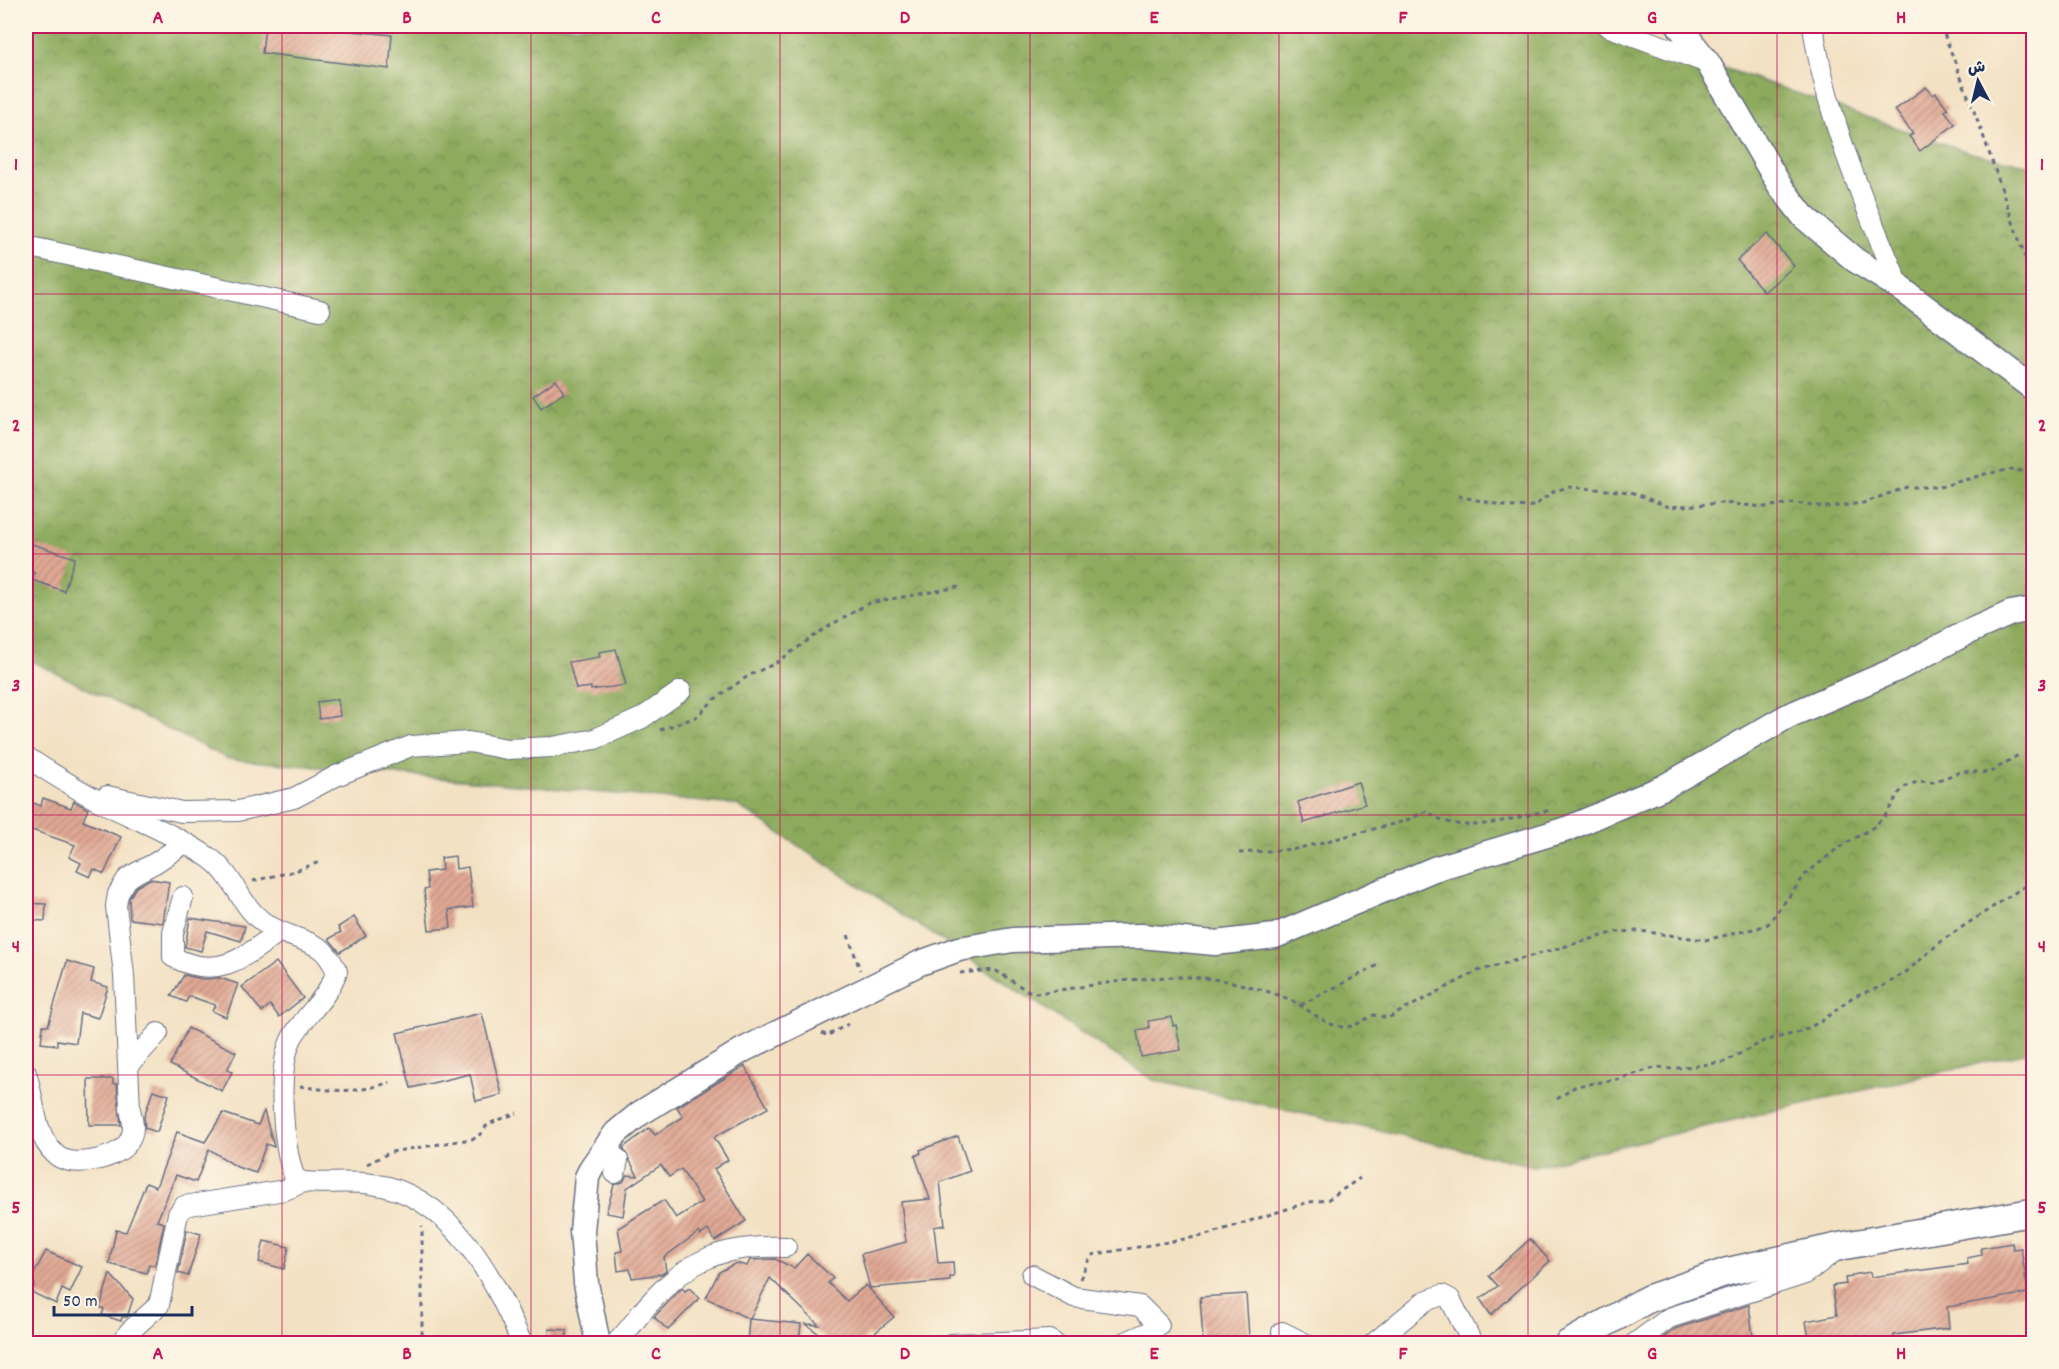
<svg xmlns="http://www.w3.org/2000/svg" width="2059" height="1369" font-family="Dekko,'Playpen Sans Arabic',sans-serif">
	<style>
		.forest { fill: url(#forest-crowns); stroke: #546c5e; stroke-width: 1.5 }
		.building { fill: url(#building-hatch) }
		.lines { fill: none; stroke-linecap: round; stroke-linejoin: round }
		.minor-casing { stroke: #676d81; stroke-width: 22 }
		.tertiary-casing { stroke: #676d81; stroke-width: 27 }
		.secondary-casing { stroke: #676d81; stroke-width: 30 }
		.path { stroke: #676d81; stroke-width: 3; stroke-dasharray: 4.5 4.5; stroke-linecap: butt }
		.minor { stroke: #fff; stroke-width: 20 }
		.tertiary { stroke: #fff; stroke-width: 24 }
		.secondary { stroke: #fff; stroke-width: 27 }
		.grid { fill: none; stroke: #c2185b; stroke-width: 1.5; stroke-opacity: 0.55 }
		.neatline { fill: none; stroke: #c2185b; stroke-width: 2 }
		.grid-label { font-size: 20px; text-anchor: middle; font-weight: bold; fill: #c2185b }
	</style>
	<defs>
		<pattern id="forest-crowns" width="20" height="18" patternUnits="userSpaceOnUse" patternTransform="scale(1.5)"><rect width="20" height="18" fill="#8daa5d"/><path d="M2 6a3 3 0 1 1 6 0M12 15a3 3 0 1 1 6 0" fill="none" stroke="#728b50"/></pattern>
		<pattern id="building-hatch" width="6" height="6" patternUnits="userSpaceOnUse" patternTransform="scale(1.5)"><rect width="6" height="6" fill="#e1a994"/><path d="M-1 1l2-2M0 6l6-6M5 7l2-2" fill="none" stroke="#b68a7c"/></pattern>
	</defs>
	<rect width="100%" height="100%" fill="#fcf5e5"/>
	<filter id="ink" filterUnits="userSpaceOnUse"><feTurbulence type="fractalNoise" baseFrequency=".0167" numOctaves="2"/><feDisplacementMap in="SourceGraphic" scale="12" xChannelSelector="R" yChannelSelector="G"/><feConvolveMatrix kernelMatrix="1 2 1 2 8 2 1 2 1" color-interpolation-filters="sRGB"/></filter>
	<filter id="wash" filterUnits="userSpaceOnUse"><feTurbulence type="fractalNoise" baseFrequency=".008" numOctaves="4" result="noise"/><feDisplacementMap in="SourceGraphic" scale="24" xChannelSelector="R" yChannelSelector="G"/><feGaussianBlur stdDeviation="1.35" result="paint"/><feColorMatrix in="noise" values="0 0 0 0 0 0 0 0 0 0 0 0 0 0 0 0 0 1.4 0 .05"/><feComposite in="paint" operator="in"/></filter>
	<g filter="url(#wash)">
		<rect width="100%" height="100%" fill="#f3e1c3"/>
		<path class="forest" d="M26 26H1622L1628 35 1971 153 2033 166V1051L1534 1166 1153 1080 737 805 228 759 26 658Z"/>
		<g id="blocks">
			<g class="building">
				<path d="M265 26H302L392 35 389 69 262 53Z"/>
				<path d="M1926 87 1933 95 1936 93 1948 109 1945 111 1955 124 1920 151 1909 136 1913 134 1895 110Z"/>
				<path d="M1767 234 1794 266 1764 292 1737 260Z"/>
				<path d="M556 380 564 393 541 408 533 396Z"/>
				<path d="M26 542 75 558 64 591 32 580 35 573 26 570Z"/>
				<path d="M616 649 626 685 591 690V687L576 689 569 662 600 657 599 652Z"/>
				<path d="M338 699 340 716 319 719 317 702Z"/>
				<path d="M1358 782 1365 804 1304 823 1298 802Z"/>
				<path d="M43 798 71 808 74 801 88 809 83 821 121 837 104 874 94 869 90 877 77 871 81 863 69 857 75 845 26 828V800L41 806Z"/>
				<path d="M455 856 456 869 468 867 473 907 449 910 451 928 429 930 424 890 428 889 426 872 442 870 441 858Z"/>
				<path d="M150 879 169 882 163 923 130 919 129 898 136 887Z"/>
				<path d="M26 903 46 904 45 921 26 920Z"/>
				<path d="M354 917 366 936 340 952 329 939 341 932 338 927Z"/>
				<path d="M190 918 210 921 245 926 241 941 207 931 201 951 185 947Z"/>
				<path d="M67 961 94 969 91 982 108 987 98 1018 80 1013 76 1043 57 1040V1045L41 1043 43 1025 48 1026Z"/>
				<path d="M276 962 303 998 279 1017 270 1005 262 1012 242 987Z"/>
				<path d="M184 975 203 979 220 978 238 984 226 1017 212 1011 215 1005 189 996 186 1002 171 996Z"/>
				<path d="M482 1013 502 1095 476 1101 470 1074 411 1088 397 1033Z"/>
				<path d="M1172 1017 1173 1026 1176 1025 1181 1050 1141 1057 1137 1030 1149 1028 1148 1021Z"/>
				<path d="M188 1028 236 1052 227 1070 232 1072 222 1091 170 1065Z"/>
				<path d="M745 1066 768 1108 714 1137 728 1160 714 1169 746 1221 715 1241 708 1230 701 1235 699 1232 664 1257 666 1271 662 1274 632 1278 630 1269 618 1271 616 1252 622 1251 618 1228 664 1200 676 1218 702 1202 681 1169 669 1177 661 1165 627 1188 623 1216 606 1213 614 1185 623 1182 627 1175 638 1176 623 1148 649 1128 655 1135 683 1117 677 1107Z"/>
				<path d="M88 1079H113V1084H117L121 1125H89Z"/>
				<path d="M153 1090 169 1095 157 1132 145 1128 144 1117Z"/>
				<path d="M264 1111 274 1147 266 1144 256 1173 237 1167 209 1149 196 1182 176 1175 157 1221 164 1223 155 1266 149 1264 147 1273 109 1264 116 1230 126 1232 146 1183 156 1187 177 1132 205 1142 223 1113 258 1125Z"/>
				<path d="M958 1136 970 1171 940 1182 945 1225 934 1227 938 1263 953 1262 954 1277H950V1281L870 1288 861 1254 906 1242 901 1202 930 1199 915 1156 921 1153 920 1150Z"/>
				<path d="M187 1230 201 1234 188 1276 178 1273Z"/>
				<path d="M1530 1239 1550 1261 1491 1315 1480 1299 1498 1286 1489 1276Z"/>
				<path d="M264 1241 289 1247 284 1269 259 1262Z"/>
				<path d="M2012 1243 2013 1249 2021 1248 2028 1293 1947 1307 1949 1328 1894 1335V1340L1870 1344H1829L1828 1335 1809 1339 1806 1321 1837 1315 1832 1286 1846 1284 1845 1278 1852 1277V1275L1870 1272 1871 1277 1968 1264 1967 1258 1982 1255 1981 1248Z"/>
				<path d="M46 1251 82 1267 70 1293 62 1289 56 1304 31 1292 35 1284 30 1281Z"/>
				<path d="M807 1254 833 1278 828 1283 847 1301 866 1285 894 1317 870 1337 868 1334 861 1344H832L806 1324 819 1325 770 1278 750 1319 801 1324 799 1344H747L749 1319 706 1298 719 1272 736 1263 747 1266 750 1260 775 1259 794 1268Z"/>
				<path d="M110 1274 133 1299 127 1317H122L121 1321 102 1315 104 1309 100 1307Z"/>
				<path d="M682 1288 685 1291 689 1288 700 1298 668 1330 654 1317Z"/>
				<path d="M1246 1294 1249 1337 1203 1340 1200 1297Z"/>
				<path d="M1749 1305 1753 1337 1725 1344H1655L1675 1329Z"/>
				<path d="M549 1329 567 1330 566 1344H548Z"/>
			</g>
		</g>
	</g>
	<g filter="url(#ink)">
		<use href="#blocks" fill-opacity="0" stroke="#676d81" stroke-width="1.5"/>
		<g class="lines">
			<g class="minor-casing">
				<g id="minor">
					<path d="M1607 26 1708 63"/>
					<path d="M1813 26C1826 117 1864 203 1900 288"/>
					<path d="M26 246 320 310"/>
					<path d="M26 757C51 773 77 790 105 804 140 821 178 836 211 859 234 876 240 905 263 922 281 936 304 937 321 949 328 954 333 964 337 971 327 999 308 1012 293 1036 276 1066 282 1147 295 1178L303 1182C326 1184 350 1181 372 1184 451 1194 495 1278 522 1344"/>
					<path d="M107 796 182 812 238 811 294 798 336 776 411 746 469 742 507 749 553 747 595 739 642 718 681 691"/>
					<path d="M183 897 173 933V957C217 980 242 959 277 933"/>
					<path d="M130 1064 158 1033"/>
					<path d="M26 1073C35 1099 33 1133 55 1154 69 1169 115 1160 127 1144 136 1133 133 1122 130 1109L124 975 116 906 118 894 127 879 136 873 155 863 185 843"/>
					<path d="M605 1147 618 1160 615 1173"/>
					<path d="M1032 1275 1074 1297 1140 1306 1159 1325 1149 1332 1121 1344"/>
					<path d="M1282 1332 1306 1344"/>
					<path d="M121 1344 129 1332 159 1305 178 1214 184 1206 285 1190 303 1182"/>
					<path d="M615 1344C628 1332 637 1317 648 1305 689 1258 724 1245 786 1247"/>
					<path d="M951 1344 1050 1340 1055 1344"/>
					<path d="M1373 1344 1425 1301 1442 1295 1450 1299 1473 1344"/>
					<path d="M1634 1344 1669 1318 1805 1274 1836 1250"/>
				</g>
			</g>
			<g class="tertiary-casing">
				<g id="tertiary">
					<path d="M1679 26 1708 63 1780 186 1804 217 1855 260 1900 288 2034 389"/>
					<path d="M598 1344 586 1283 582 1231 587 1177 592 1167 616 1133 639 1114 743 1050 920 963 959 949 1013 940 1141 936 1215 943 1275 936 1434 869 1567 829 1664 787 1788 716 1897 669 1968 632 2011 613 2034 609"/>
				</g>
			</g>
			<g class="secondary-casing">
				<path id="secondary" d="M1568 1344 1648 1299 1726 1272 1842 1246 2034 1212"/>
			</g>
			<g class="path">
				<path d="M1941 26 1982 132 2034 283"/>
				<path d="M1458 496 1510 507 1534 506 1554 491 1569 487 1631 492 1669 507 1723 503 1764 507 1794 503 1828 507 1863 503 1907 487H1940L1985 474 2014 469 2034 475"/>
				<path d="M660 730 696 717 715 699 748 676 776 663 824 629 869 603 959 587"/>
				<path d="M1239 853 1296 849 1405 821 1427 811C1464 840 1511 816 1552 810"/>
				<path d="M253 881 295 871 322 861"/>
				<path d="M848 935 860 970"/>
				<path d="M960 973 995 970 1026 990 1037 993C1104 985 1169 968 1236 983 1253 987 1272 992 1288 999 1306 1006 1325 1027 1345 1027 1356 1027 1364 1019 1374 1015L1388 1018 1478 971 1616 932 1640 931 1705 940 1758 928 1768 924 1806 874 1838 848 1872 828 1885 816 1899 793 1905 787 1919 781 1933 782 1963 771 1989 773 2020 754"/>
				<path d="M1301 1005 1380 964"/>
				<path d="M822 1033 827 1036 848 1024"/>
				<path d="M300 1086C332 1092 359 1093 390 1082"/>
				<path d="M1557 1099 1576 1086 1619 1079 1657 1067 1671 1069 1724 1062 1764 1041 1800 1032 1822 1021 1854 996 1881 987 1905 973 1944 939 2034 880"/>
				<path d="M367 1164 391 1152 477 1138 488 1124 517 1113"/>
				<path d="M1080 1279 1091 1255 1203 1236 1309 1202 1327 1200 1360 1178"/>
				<path d="M422 1344V1226"/>
			</g>
			<use href="#minor" class="minor"/>
			<use href="#tertiary" class="tertiary"/>
			<use href="#secondary" class="secondary"/>
		</g>
	</g>
	<path class="grid" d="M282 26V1344M531 26V1344M780 26V1344M1030 26V1344M1279 26V1344M1528 26V1344M1777 26V1344M26 294H2034M26 554H2034M26 815H2034M26 1075H2034"/>
	<rect width="2059" height="1369" fill="none" stroke="#fcf5e5" stroke-width="66"/>
	<g transform="translate(1978 81) rotate(353)" stroke="#fcf5e5" stroke-width="4.5" paint-order="stroke">
	<path d="M0-4.5L10 22L0 15L-10 22Z" fill="#1b2f5e"/>
	<text y="-9" font-size="16" font-weight="bold" text-anchor="middle" fill="#1b2f5e">ش</text>
	</g>
	<path d="M54 1306v9h138v-9" fill="none" stroke="#1b2f5e" stroke-width="3"/>
	<text x="63" y="1306" font-size="18" fill="#1b2f5e" stroke="#fcf5e5" stroke-width="4.5" paint-order="stroke">50 m</text>
	<rect x="33" y="33" width="1993" height="1303" class="neatline"/>
	<g class="grid-label">
		<text x="158" y="23">A</text>
		<text x="407" y="23">B</text>
		<text x="656" y="23">C</text>
		<text x="905" y="23">D</text>
		<text x="1154" y="23">E</text>
		<text x="1403" y="23">F</text>
		<text x="1652" y="23">G</text>
		<text x="1901" y="23">H</text>
		<text x="16" y="170">1</text>
		<text x="2042" y="170">1</text>
		<text x="16" y="431">2</text>
		<text x="2042" y="431">2</text>
		<text x="16" y="691">3</text>
		<text x="2042" y="691">3</text>
		<text x="16" y="952">4</text>
		<text x="2042" y="952">4</text>
		<text x="16" y="1213">5</text>
		<text x="2042" y="1213">5</text>
		<text x="158" y="1359">A</text>
		<text x="407" y="1359">B</text>
		<text x="656" y="1359">C</text>
		<text x="905" y="1359">D</text>
		<text x="1154" y="1359">E</text>
		<text x="1403" y="1359">F</text>
		<text x="1652" y="1359">G</text>
		<text x="1901" y="1359">H</text>
	</g>
</svg>
